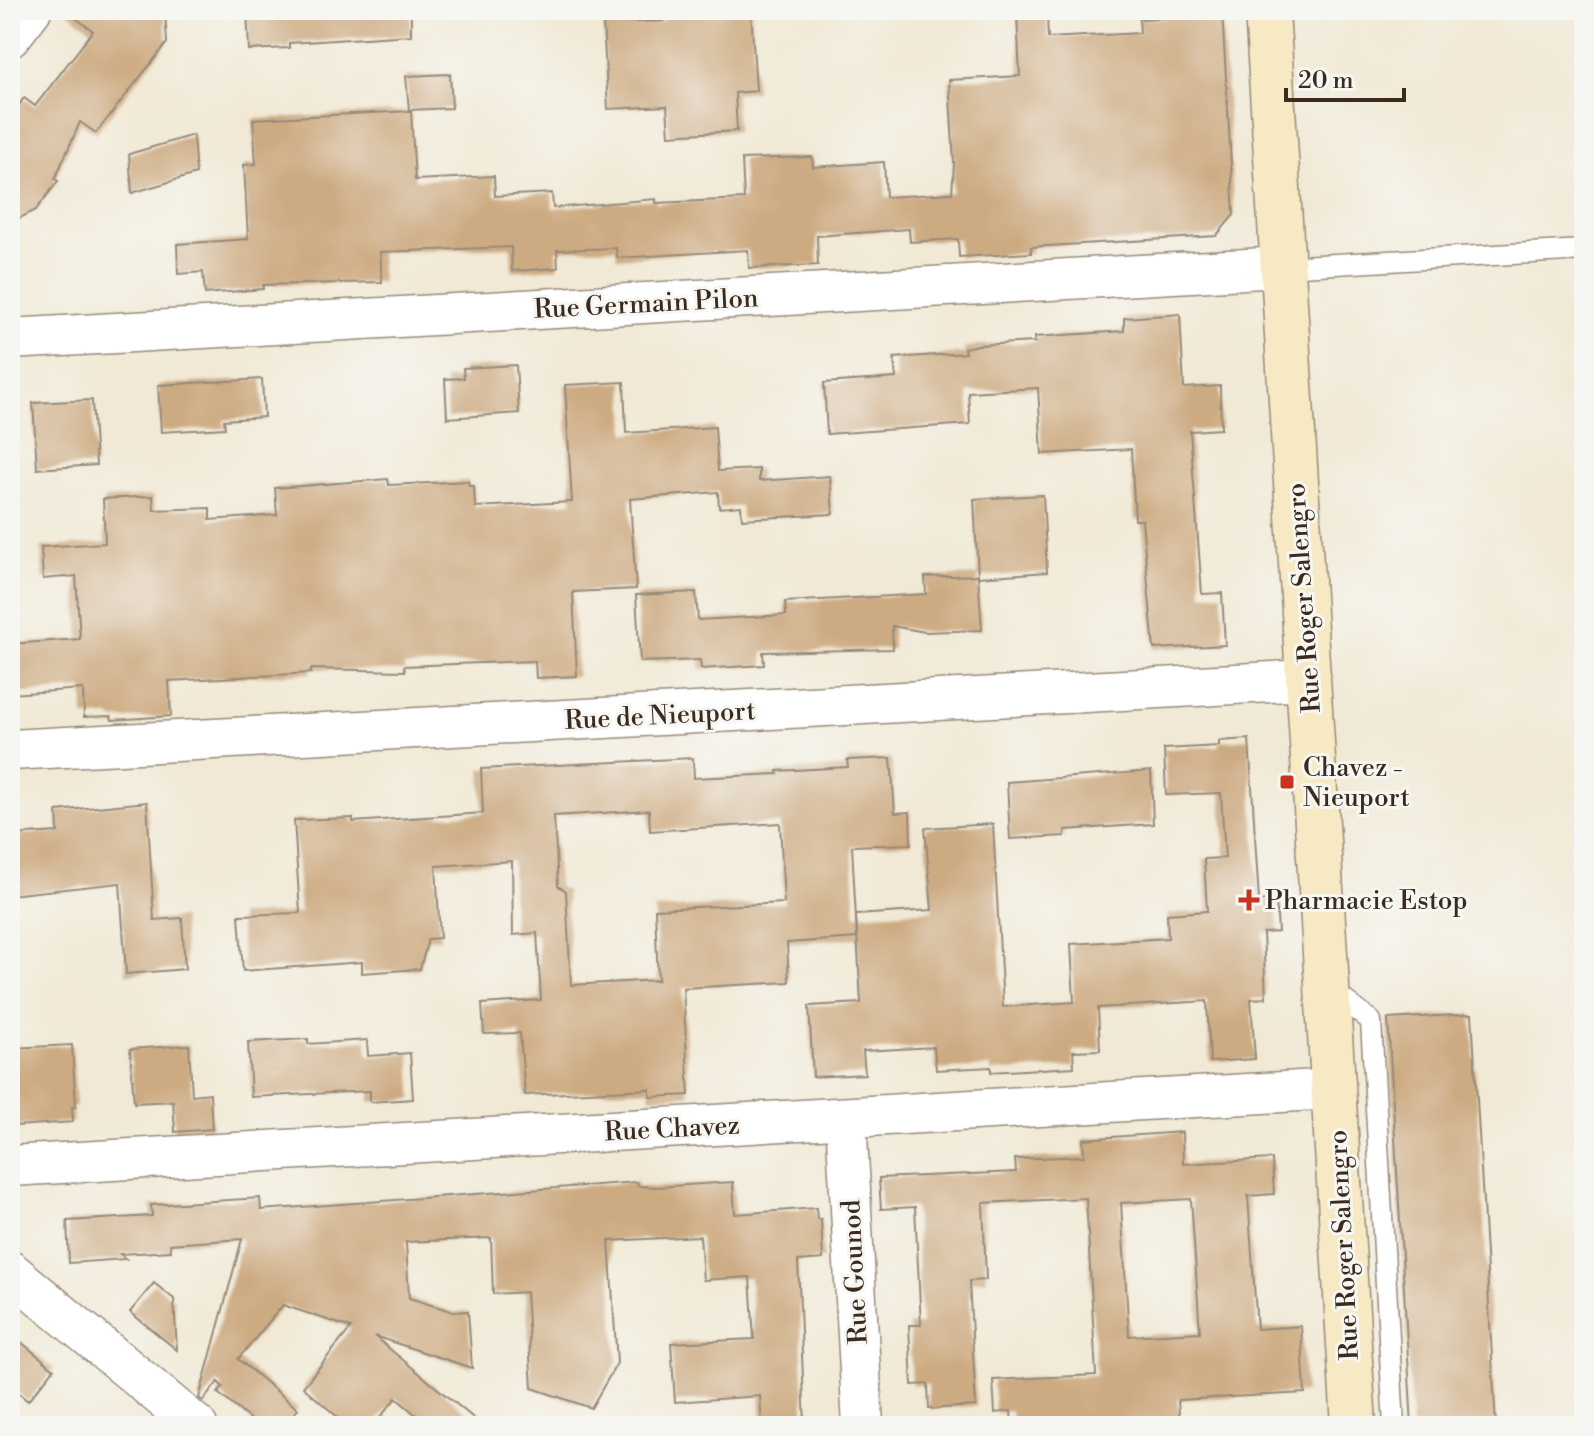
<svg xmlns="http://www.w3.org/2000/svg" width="1594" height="1436" font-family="'Libre Bodoni',serif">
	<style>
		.building { fill: #cdab82; fill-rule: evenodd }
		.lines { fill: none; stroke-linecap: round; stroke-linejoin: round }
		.service-casing { stroke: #968a7a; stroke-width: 23 }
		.minor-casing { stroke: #968a7a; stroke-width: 43 }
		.secondary-casing { stroke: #968a7a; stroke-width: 47 }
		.service { stroke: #fff; stroke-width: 20 }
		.minor { stroke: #fff; stroke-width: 40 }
		.secondary { stroke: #f6e9c3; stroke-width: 44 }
		.poi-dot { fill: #c8321e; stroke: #f6f6f2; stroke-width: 3 }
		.labels { text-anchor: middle; stroke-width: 6; stroke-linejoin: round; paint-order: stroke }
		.street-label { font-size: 26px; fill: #3b2a1e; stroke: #f6f6f2 }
		.poi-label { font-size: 26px; fill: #3b2a1e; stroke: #f6f6f2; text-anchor: start }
	</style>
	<rect width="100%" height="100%" fill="#f6f6f2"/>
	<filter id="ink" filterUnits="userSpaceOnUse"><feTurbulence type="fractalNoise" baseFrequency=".0125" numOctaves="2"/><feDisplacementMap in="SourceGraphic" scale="16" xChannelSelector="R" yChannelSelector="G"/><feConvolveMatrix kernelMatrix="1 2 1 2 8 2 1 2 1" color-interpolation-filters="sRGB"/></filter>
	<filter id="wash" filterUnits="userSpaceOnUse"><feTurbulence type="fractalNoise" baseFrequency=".006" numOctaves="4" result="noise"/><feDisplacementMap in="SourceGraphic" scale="32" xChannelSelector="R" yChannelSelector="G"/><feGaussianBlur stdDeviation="1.8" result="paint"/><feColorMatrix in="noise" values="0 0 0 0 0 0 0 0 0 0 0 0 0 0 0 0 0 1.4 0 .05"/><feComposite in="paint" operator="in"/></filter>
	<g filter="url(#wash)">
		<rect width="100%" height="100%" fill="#f1e9d5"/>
		<g id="blocks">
			<g class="building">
				<path d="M65 10H165L167 43 96 133 80 122 55 179 58 181 36 210 10 223V117L24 98 35 106 93 31Z"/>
				<path d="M247 10H411V35L289 43V48L249 50Z"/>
				<path d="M662 10H751L756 91 735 93 737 131 669 135 667 106 608 109 603 23 663 21Z"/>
				<path d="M1222 10 1234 215 1216 236 1031 247V253L959 257 958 239 910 242 909 229 817 236 818 265 749 268 748 250 617 258 616 248 557 250 558 268 512 271 511 247 380 252 382 282 263 285V289L205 294 203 272 178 274 177 244 248 239 244 165 256 164 253 119 411 111 415 180 494 176 495 196 552 193 553 208 656 199V203L744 199 742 159 812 157 813 167 884 162 886 197 952 193 954 163 949 80 1020 76 1017 15 1047 14 1048 38 1140 33 1139 19 1164 18V13Z"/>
				<path d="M450 74 452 108 409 110 406 76Z"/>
				<path d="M193 135 196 174 132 193 129 154Z"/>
				<path d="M1180 314 1184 388 1220 386 1221 429 1190 431 1202 594 1222 593 1225 645 1154 649 1142 520H1135L1131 449 1042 454 1038 388 968 392 970 424 827 434 824 383 896 378 894 358 965 353 964 348 978 345 1035 342V337L1124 331V318Z"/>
				<path d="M516 365 519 413 447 418 445 379 464 378 463 368Z"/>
				<path d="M262 379 264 417 224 420 225 428 161 432 158 385Z"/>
				<path d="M624 382 626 433 715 427 718 471 759 469V481L830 476 833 514 742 519 741 506 719 508 718 492 630 499 636 589 573 592 577 676 536 678 535 661 404 666 405 671 311 669V673L169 681 171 716 112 720 111 716 84 717 83 689 10 694V644L80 639 76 576 43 579 41 547 105 543 103 499 153 496 154 510 210 508V520L277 515 275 488 388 479 389 485 468 481 469 486H474L475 507 572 502 565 385Z"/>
				<path d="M92 400 96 465 37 469 33 403Z"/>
				<path d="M1043 495 1047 572 978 577 974 499Z"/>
				<path d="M978 575 982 630 925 632 892 626 893 649 763 652 764 665 701 669 700 660 640 662 636 595 696 592 698 620 786 615 785 602 926 594 925 577Z"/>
				<path d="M1249 739 1259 901 1276 899 1278 932 1263 933 1266 998 1251 999 1255 1059 1210 1062 1207 1001 1098 1008 1100 1050 1073 1051 1074 1067 991 1072V1067L936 1070 934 1047 863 1051 865 1074 813 1077 809 1006 861 1003 856 915 932 910 925 828 993 824 1003 1007 1074 1002 1071 944 1168 938 1167 914 1207 911 1204 859 1225 858 1221 793 1166 795 1164 749 1219 746V741Z"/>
				<path d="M693 758 694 778 778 774 777 771 848 767 847 760 891 758 895 813 910 812 911 844 852 846 857 938 787 943 789 982 683 988 689 1095 650 1097V1089L525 1095 520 1033 484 1034 482 1004 541 1000 537 933 513 935 512 861 436 866 440 938 428 939 420 969 362 973V962L243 971 239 915 300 913 294 820 353 818V822L483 813 481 769ZM649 810 650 831 780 823 784 903 655 909 658 980 571 985 566 891 558 886 554 816Z"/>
				<path d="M1151 771 1153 824 1065 830V836L1010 839 1007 782Z"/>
				<path d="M147 802 154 920 182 918 185 969 126 974 120 883 10 895V835L58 832 57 811Z"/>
				<path d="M1472 1014 1496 1426H1412L1388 1019Z"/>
				<path d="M308 1039V1044L367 1040 368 1056 410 1053 413 1099 370 1102V1091L251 1097 248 1042Z"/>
				<path d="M72 1045 76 1107H72L73 1122 16 1126 15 1115H10V1048Z"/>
				<path d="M189 1045 192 1095 210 1093 212 1129 175 1132 173 1101 134 1103 130 1049Z"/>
				<path d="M1182 1132 1183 1164 1272 1159 1274 1194 1248 1196 1257 1329 1301 1326 1305 1393 1178 1400 1180 1426H1012L1011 1411 995 1413 993 1380 1096 1375 1086 1198 983 1203 986 1280 969 1281 976 1406 929 1409 928 1384 912 1385 909 1325H921L915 1207 881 1209 879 1178 1016 1172 1015 1159 1084 1156 1083 1139ZM1191 1199 1200 1332 1129 1336 1121 1203Z"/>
				<path d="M637 1182 638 1186 655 1187 733 1182 735 1214 816 1208 817 1219H821L823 1259 798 1261 805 1426H762L760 1396 675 1402 671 1343 754 1339 750 1277 703 1280 700 1236 609 1241 617 1363 591 1408 532 1388 526 1292 493 1294 491 1238 406 1242 409 1298 454 1312 468 1311 472 1368 374 1336 483 1426H429L396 1398 373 1426H348L303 1387 351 1328 283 1305 238 1359 298 1409 285 1426H258L218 1393 223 1387 218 1382 203 1401 199 1398 242 1239 170 1244 171 1251 120 1254 126 1259 69 1263 67 1221 152 1216 151 1205 260 1198 261 1210Z"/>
				<path d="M154 1283 174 1299 177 1350 130 1312Z"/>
				<path d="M10 1333 54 1369 28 1401 10 1386Z"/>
			</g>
		</g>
	</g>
	<g filter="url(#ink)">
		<use href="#blocks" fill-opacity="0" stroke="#968a7a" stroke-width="2"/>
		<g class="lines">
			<g class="service-casing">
				<g id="service">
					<path d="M1282 267 1584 250"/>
					<path d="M1331 990 1371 1021 1394 1426"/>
				</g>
			</g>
			<g class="minor-casing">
				<g id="minor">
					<path d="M10 37 31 10"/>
					<path d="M10 339 1282 267"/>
					<path d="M10 750 1309 680"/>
					<path d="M846 1118 863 1426"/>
					<path d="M10 1166 1334 1089"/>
					<path d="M10 1271 197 1426"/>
				</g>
			</g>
			<g class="secondary-casing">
				<path id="secondary" d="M1267 10 1354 1426"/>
			</g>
			<use href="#service" class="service"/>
			<use href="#minor" class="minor"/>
			<use href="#secondary" class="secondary"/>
		</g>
	</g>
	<g class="poi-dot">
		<rect x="1279" y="774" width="16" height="16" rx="4"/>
		<path d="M1245 888h8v8h8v8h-8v8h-8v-8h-8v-8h8z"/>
	</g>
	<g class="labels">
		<g class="street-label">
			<text transform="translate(646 303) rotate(-3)" y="9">Rue Germain Pilon</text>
			<text transform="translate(1303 598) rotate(-94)" y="9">Rue Roger Salengro</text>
			<text transform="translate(660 715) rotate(-3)" y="9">Rue de Nieuport</text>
			<text transform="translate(672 1128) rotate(-3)" y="9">Rue Chavez</text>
			<text transform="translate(1343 1245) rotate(-93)" y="9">Rue Roger Salengro</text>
			<text transform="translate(854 1272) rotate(-93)" y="9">Rue Gounod</text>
		</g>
		<g class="poi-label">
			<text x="1303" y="776">Chavez -<tspan x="1303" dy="30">Nieuport</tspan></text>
			<text x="1265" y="909">Pharmacie Estop</text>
		</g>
	</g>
	<rect width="1594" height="1436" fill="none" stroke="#f6f6f2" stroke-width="40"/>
	<path d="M1286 88v12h118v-12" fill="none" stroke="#3b2a1e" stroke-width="4"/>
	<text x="1298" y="88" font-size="24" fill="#3b2a1e" stroke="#f6f6f2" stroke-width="6" paint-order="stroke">20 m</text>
</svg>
